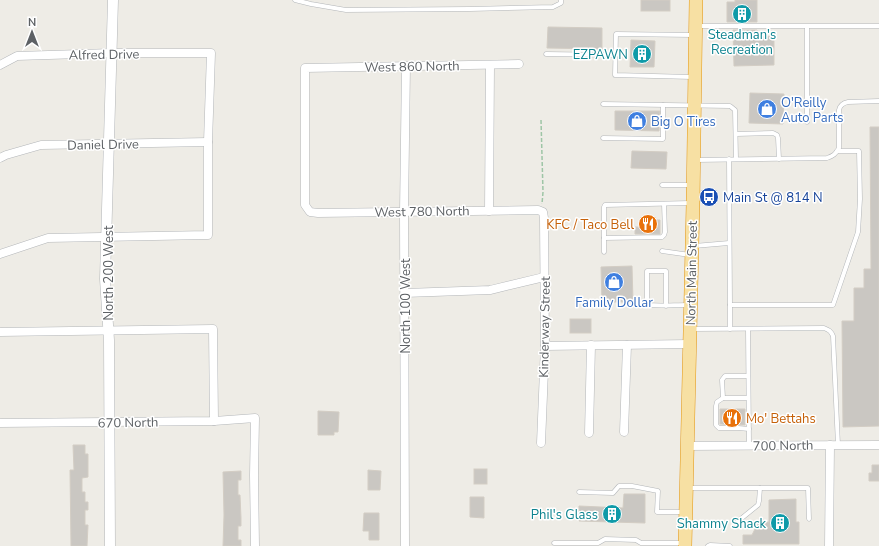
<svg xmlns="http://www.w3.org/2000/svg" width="879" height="546" font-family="'Nunito Sans',sans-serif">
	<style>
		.building { fill: #cac7c2; stroke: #d3cdc4 }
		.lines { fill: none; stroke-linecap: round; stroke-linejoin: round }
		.service-casing { stroke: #b3b6b9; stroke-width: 5 }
		.minor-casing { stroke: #b3b6b9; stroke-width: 9 }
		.tertiary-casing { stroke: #b3b6b9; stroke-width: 11 }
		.trunk-casing { stroke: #e39611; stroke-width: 14 }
		.path { stroke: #9ec5a6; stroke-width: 1.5; stroke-dasharray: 4 2; stroke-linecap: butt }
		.service { stroke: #fff; stroke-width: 4 }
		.minor { stroke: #fff; stroke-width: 8 }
		.tertiary { stroke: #fff; stroke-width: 10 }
		.trunk { stroke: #f7e0a3; stroke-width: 13 }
		.labels { text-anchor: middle; stroke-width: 3; stroke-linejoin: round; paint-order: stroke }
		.culture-label { font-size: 13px; fill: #0d838f; stroke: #fff; text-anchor: end }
		.street-label { font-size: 13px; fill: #5d6165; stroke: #fff }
		.shop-label { font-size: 13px; fill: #366cbe; stroke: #fff; text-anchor: start }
		.transit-label { font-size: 13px; fill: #164399; stroke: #fff; text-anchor: start }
		.food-label { font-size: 13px; fill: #c56008; stroke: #fff; text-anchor: end }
	</style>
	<rect width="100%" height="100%" fill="#eeece6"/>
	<g class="building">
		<rect x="641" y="0" width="29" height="11"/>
		<path d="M735 0H757V22H727V2H735Z"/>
		<path d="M548 27 602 28V49L547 48Z"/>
		<path d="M733 30H757L758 37 774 36V65L734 66Z"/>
		<path d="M631 40 655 41 654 67H630Z"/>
		<path d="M750 93 784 94 783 124 749 123Z"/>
		<path d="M615 111H660L659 131 615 130Z"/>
		<path d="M870 127H879V426L843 427 842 321H854V288H864V269H871Z"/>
		<path d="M632 151 667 152 666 169 631 168Z"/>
		<path d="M649 218H655V220H660V234H635V227H641V220H649Z"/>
		<path d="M632 266 633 302H602L601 267Z"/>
		<rect x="570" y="319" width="21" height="14"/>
		<path d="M720 409H745V425L720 424Z"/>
		<path d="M318 411 339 412 338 432H334V435H318Z"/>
		<path d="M73 445H85V454H88V477L82 478V492H85V502H88V510H85V525H88L87 546H71L70 470H74Z"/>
		<path d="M872 465H879V481H869V473H872Z"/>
		<rect x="474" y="469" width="13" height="15"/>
		<path d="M368 470 381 471 380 490H368Z"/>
		<path d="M241 471V480H238V495H240L241 518V526H238V540H241V546H223L224 515 223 472Z"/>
		<path d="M624 494H645V523L579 521V506L623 508Z"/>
		<path d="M470 497H484V518L470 517Z"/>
		<path d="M796 499V522H799V544H743V535H752L757 525 763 522H769V500Z"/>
		<path d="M364 513H379V540H369V531H363Z"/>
	</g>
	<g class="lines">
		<g class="service-casing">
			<g id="service">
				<path d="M295 0 311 4 346 10 470 9 553 7 561 3V0"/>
				<path d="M698 26H879"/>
				<path d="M546 54 616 55"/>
				<path d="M692 77 615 75 616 34 693 35"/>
				<path d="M603 104 730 106 735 110 736 159"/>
				<path d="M807 122V27"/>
				<path d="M736 134 773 133 777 135 778 138 779 159"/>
				<path d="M603 138 663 139V105"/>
				<path d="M729 159 730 305H833L858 232 860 199 859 151H837"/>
				<path d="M696 160 827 158C833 156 836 154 839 148V110C840 105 843 103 848 102L879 101"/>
				<path d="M662 185H690"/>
				<path d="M604 238 662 237 664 235 665 232 664 204"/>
				<path d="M694 246 729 243"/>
				<path d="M662 251 690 255"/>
				<path d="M604 252V207L605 205 690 203"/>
				<path d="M666 306V271H647V305C661 306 674 305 688 305"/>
				<path d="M692 329 824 328C829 330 831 331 833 336L838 445"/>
				<path d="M730 329V305"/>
				<path d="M748 329 749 445"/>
				<path d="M723 398 722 380 725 376H748"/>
				<path d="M748 398H723L717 402 716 406V425L719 428H738L749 429"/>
				<path d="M689 488H808L809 519"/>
				<path d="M579 492 613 493 619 486H632L658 491 657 512H684"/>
				<path d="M737 522 758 505 759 501 760 488"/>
				<path d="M554 543H598L605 539 636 540 641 543H683"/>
				<path d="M708 546 710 545 730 546"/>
			</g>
		</g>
		<g class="minor-casing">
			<g id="minor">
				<path d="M519 64 305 68V205L310 212 318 213 538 210 543 212 544 218 545 346 541 443"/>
				<path d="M0 65 17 56 112 53H211L208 142V235L48 238 0 254"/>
				<path d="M0 158 6 155 41 145 208 142"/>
				<path d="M489 211 490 65"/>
				<path d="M405 293 490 290 544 277"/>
				<path d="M0 332 213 329 214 421"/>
				<path d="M545 346 689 344"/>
				<path d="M0 423 214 421 255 418 254 475 255 546"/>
				<path d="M624 432 627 345"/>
				<path d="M589 433 591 345"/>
				<path d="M687 446 879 445"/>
				<path d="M405 546 404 212 406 66"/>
				<path d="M829 546 830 445"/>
			</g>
		</g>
		<g class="tertiary-casing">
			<path id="tertiary" d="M110 546 109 340 105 279 113 0"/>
		</g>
		<g class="trunk-casing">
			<path id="trunk" d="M685 546 693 203 696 0"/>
		</g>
		<path class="path" d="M541 120 543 192 542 204"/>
		<use href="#service" class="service"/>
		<use href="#minor" class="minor"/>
		<use href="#tertiary" class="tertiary"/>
		<use href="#trunk" class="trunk"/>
	</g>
	<defs>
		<g id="building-disc" transform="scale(1)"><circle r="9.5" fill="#0f9aa8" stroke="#fff"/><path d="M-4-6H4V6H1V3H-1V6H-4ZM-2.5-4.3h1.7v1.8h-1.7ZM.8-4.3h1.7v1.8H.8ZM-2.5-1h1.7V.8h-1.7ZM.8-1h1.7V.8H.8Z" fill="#fff"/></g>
		<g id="shop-disc" transform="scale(1)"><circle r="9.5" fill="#3f7fe0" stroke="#fff"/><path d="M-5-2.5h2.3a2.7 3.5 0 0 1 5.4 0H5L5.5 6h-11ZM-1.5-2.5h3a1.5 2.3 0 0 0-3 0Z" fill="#fff"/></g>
		<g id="bus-disc" transform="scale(1)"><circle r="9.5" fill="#1a4fb4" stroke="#fff"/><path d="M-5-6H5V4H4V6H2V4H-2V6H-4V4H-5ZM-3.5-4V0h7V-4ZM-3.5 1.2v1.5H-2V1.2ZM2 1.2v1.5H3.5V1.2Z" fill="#fff"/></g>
		<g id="restaurant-disc" transform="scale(1)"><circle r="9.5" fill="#e8710a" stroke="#fff"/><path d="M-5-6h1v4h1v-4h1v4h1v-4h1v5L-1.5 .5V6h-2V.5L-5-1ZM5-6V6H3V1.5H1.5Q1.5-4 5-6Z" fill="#fff"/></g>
	</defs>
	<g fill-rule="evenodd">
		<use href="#building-disc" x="742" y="14"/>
		<use href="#building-disc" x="642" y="54"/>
		<use href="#shop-disc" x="767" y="109"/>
		<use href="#shop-disc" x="637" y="121"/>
		<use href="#bus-disc" x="709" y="197"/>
		<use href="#restaurant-disc" x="648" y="224"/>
		<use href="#shop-disc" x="614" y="282"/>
		<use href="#restaurant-disc" x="732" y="418"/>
		<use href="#building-disc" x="612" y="514"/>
		<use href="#building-disc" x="780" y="523"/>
	</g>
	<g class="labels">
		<g class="culture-label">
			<text x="742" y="39" text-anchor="middle">Steadman's<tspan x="742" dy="15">Recreation</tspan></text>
			<text x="628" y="59">EZPAWN</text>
			<text x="598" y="519">Phil's Glass</text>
			<text x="766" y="528">Shammy Shack</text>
		</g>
		<g class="street-label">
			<text transform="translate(104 54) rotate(-1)" y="5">Alfred Drive</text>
			<text transform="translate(412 66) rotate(-1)" y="5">West 860 North</text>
			<text transform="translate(103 144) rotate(-1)" y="5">Daniel Drive</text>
			<text transform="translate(422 211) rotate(-1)" y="5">West 780 North</text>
			<text transform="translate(108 273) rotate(-90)" y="5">North 200 West</text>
			<text transform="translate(691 273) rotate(-89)" y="5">North Main Street</text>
			<text transform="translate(405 306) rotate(-90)" y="5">North 100 West</text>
			<text transform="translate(544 327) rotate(-89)" y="5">Kinderway Street</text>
			<text transform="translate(128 422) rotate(-1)" y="5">670 North</text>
			<text transform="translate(783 445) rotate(-1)" y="5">700 North</text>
		</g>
		<g class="shop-label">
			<text x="781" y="107">O'Reilly<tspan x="781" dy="15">Auto Parts</tspan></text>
			<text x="651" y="126">Big O Tires</text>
			<text x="614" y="307" text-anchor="middle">Family Dollar</text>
		</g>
		<g class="transit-label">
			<text x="723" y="202">Main St @ 814 N</text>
		</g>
		<g class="food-label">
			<text x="634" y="229">KFC / Taco Bell</text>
			<text x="746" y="423" text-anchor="start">Mo' Bettahs</text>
		</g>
	</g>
	<g transform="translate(32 32)" stroke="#ffffff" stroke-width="3" paint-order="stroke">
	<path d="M0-3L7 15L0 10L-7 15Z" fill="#5d6165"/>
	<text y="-6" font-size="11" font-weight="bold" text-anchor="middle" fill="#5d6165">N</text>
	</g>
</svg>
